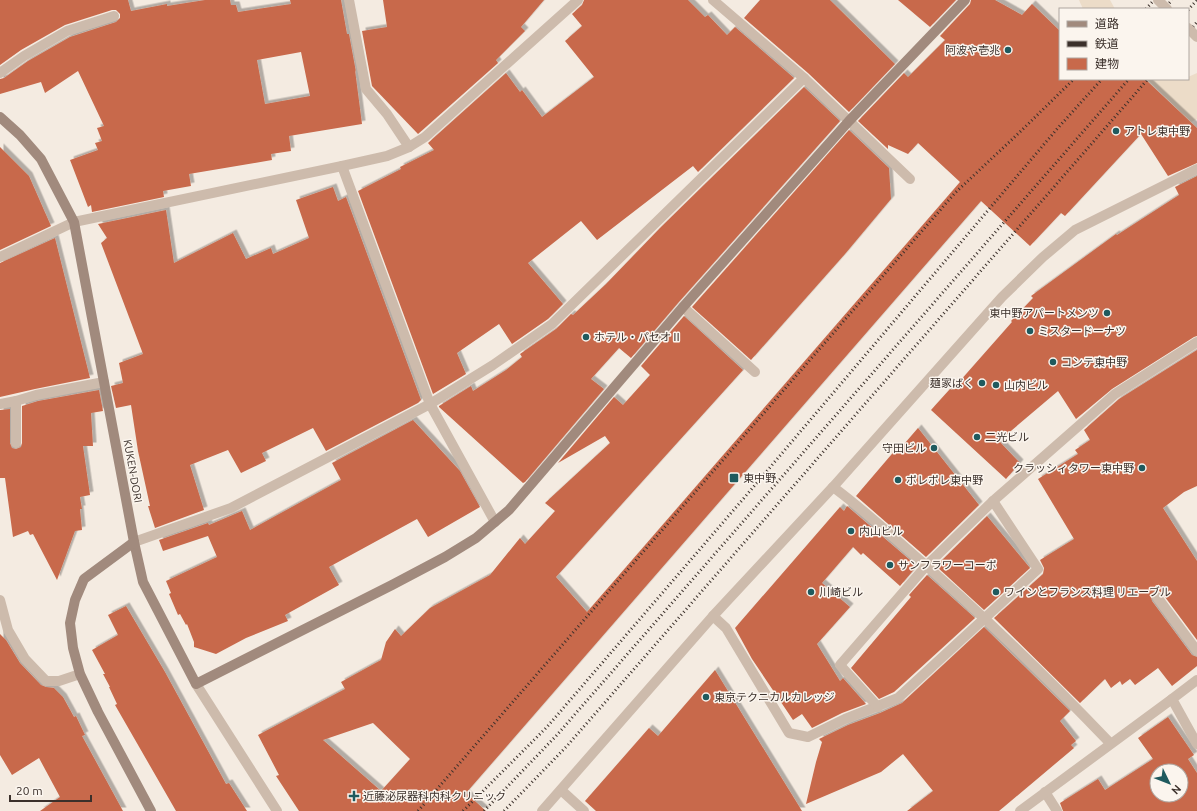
<svg xmlns="http://www.w3.org/2000/svg" width="1197" height="811" font-family="Ubuntu,'Noto Sans JP',sans-serif">
	<style>
		.plaza { fill: #ecdcc8 }
		.building { fill: #c8694b; fill-rule: evenodd; filter: url(#shadow) }
		.lines { fill: none; stroke-linecap: round; stroke-linejoin: round }
		.lane { stroke: #cdbbac; stroke-width: 10 }
		.street { stroke: #cdbbac; stroke-width: 10 }
		.secondary { stroke: #a18a7d; stroke-width: 10 }
		.rail { stroke: #3b302b; stroke-width: 3; stroke-dasharray: 1 3; stroke-linecap: butt }
		.lane-bridge { stroke: #cdbbac; stroke-width: 10 }
		.poi-dot { fill: #1f5a5e; stroke: #fbf5ee; stroke-width: 1.5 }
		.labels { text-anchor: middle; stroke-width: 3; stroke-linejoin: round; paint-order: stroke }
		.poi-label { font-size: 11px; fill: #3b302b; stroke: #fbf5ee; text-anchor: start }
		.street-label { font-size: 11px; fill: #3b302b; stroke: #fbf5ee }
	</style>
	<defs>
		<filter id="shadow"><feDropShadow dx="3.5" dy="-3.5" stdDeviation="0" flood-color="#0004"/></filter>
	</defs>
	<rect width="100%" height="100%" fill="#f4ebe1"/>
	<g class="plaza">
		<path d="M1079 0H1110L1115 9H1083Z"/>
		<path d="M1197 73V119L1191 122 1147 79H1188V77Z"/>
	</g>
	<g class="building">
		<path d="M0 0H128L131 11 167 4V6L205 0H230L231 5H236L238 12 291 4 290 0H341L347 34H349L356 72 355 70 362 124 289 136 291 151 271 154 272 160 189 174 191 186 163 191 164 197 92 212 91 205 88 207 70 160 98 150 95 143 102 141 97 128 104 126 78 71 45 93 41 82 0 94V79L4 78 28 61 70 37 116 22 120 18V14L116 10H112L65 25 21 50 0 65ZM301 52 310 96 265 104 257 60Z"/>
		<path d="M383 0H544L521 27 525 31 496 60 498 63 418 134 372 86 362 31 387 27Z"/>
		<path d="M584 0H688L705 17 708 15 727 35 735 27 794 78 698 172 693 166 597 240 581 221 528 263 563 304 548 319 512 344 499 324 457 353 466 374 433 394 358 191 401 169 400 167 434 150 428 143 506 73 520 92 522 90 542 117 594 77 565 41 582 26 572 14 582 5Z"/>
		<path d="M760 0H830L895 64 849 112 808 73 744 18Z"/>
		<path d="M898 0H956L930 27Z"/>
		<path d="M971 0H995L1022 15 1032 4 1060 31V79H1145L1197 128V163L1168 176 1141 134 1065 216 1061 213 1030 246 981 201 466 793 486 811H299L276 776 279 775 258 735 345 689 341 682 381 660 386 642 395 629 401 636 430 608 490 575 520 538 525 544 555 511 545 503 610 443 605 436 558 463 614 397 623 405 650 375 641 366 684 316 743 370 556 577 587 612 960 182 918 143 908 154 888 145V149L858 121 904 73 908 77 945 40 940 36 970 4ZM373 723 410 759 381 791 323 740Z"/>
		<path d="M804 87 840 121 678 303 631 358 619 348 591 379 604 389 525 482 523 483 439 407V406L471 386 473 391 506 370 522 357 520 354 556 329 571 314 573 315 606 284 660 228Z"/>
		<path d="M849 130 889 168 891 199 845 254 751 360 692 307Z"/>
		<path d="M0 147 29 176 51 226 0 250Z"/>
		<path d="M1197 176V336L1194 337 1112 389 1076 419 1058 391 999 441 1020 463 1006 479 931 410 950 389 952 390 1012 322 1011 321 1033 298 1031 296 1116 234 1117 235 1179 195 1175 187Z"/>
		<path d="M333 187 338 201 346 197 421 400 418 403 326 451 313 428 262 453 266 461 241 473 228 450 190 465 204 510 155 528 148 506H150L138 451 131 405 116 408 111 386 123 383 119 363 143 354 101 243 107 238 98 224 166 210 174 263 233 233 246 259 271 248 273 254 309 238 296 200Z"/>
		<path d="M55 238 90 378 35 389 0 397V263Z"/>
		<path d="M1197 350V486L1184 492 1163 508 1197 561V640L1162 593 1159 591 1153 592 1151 597 1152 601 1192 655 1197 657V666L1172 686 1158 668 1135 685 1130 679 1122 685 1120 681 1111 688 1105 679 1080 703 994 618 1043 574 1044 568 1040 560 1074 539 1038 479 1078 454 1075 450 1090 440 1084 430 1119 399Z"/>
		<path d="M99 390 103 411 91 413 93 446H83L90 495 80 497 82 509H80L82 530 75 531 57 580 33 534 30 535 28 531 13 537 5 478H0V410L10 409V443L12 448 16 449 21 447 22 443V406L38 401Z"/>
		<path d="M413 420 460 471 480 507 428 537 417 519 329 567 339 585 285 615 288 621 246 638 216 654 194 647V642L187 624 186 625 180 614 178 615 169 594 171 593 166 581 217 557 208 536 163 551 159 540 208 523 209 525 242 511 250 530 341 480 332 463Z"/>
		<path d="M918 428 979 505 926 557 856 496 897 448 899 450Z"/>
		<path d="M847 506 917 566 900 586 863 553 861 555 853 547 822 583 850 607 817 644 840 681 843 678 866 704 842 713 812 728 802 714 793 720 752 659 735 628 840 507 844 511Z"/>
		<path d="M987 516 1030 568 984 610 936 566Z"/>
		<path d="M927 575 975 618 894 692 879 699 851 668 911 597 909 595Z"/>
		<path d="M126 606 165 672 226 784 229 783 247 811H176L115 705 117 704 109 687H110L103 674H105L92 650 118 635 108 615Z"/>
		<path d="M984 627 1070 711 1060 721 1076 741 1071 745 1074 748 999 811H907L933 791 903 754 881 772 806 804 816 762 822 742 819 739 848 725 880 713 902 703Z"/>
		<path d="M0 634 6 640 20 663 41 685 46 687 54 688 63 697 74 717 76 716 85 735 82 736 123 811H40L60 797 39 758 12 775 0 755Z"/>
		<path d="M715 670 802 811H596L585 801 649 728 658 736Z"/>
		<path d="M1168 717 1194 755 1188 759 1197 773V811H1063L1060 803 1098 779 1105 790 1153 759 1138 738ZM1157 771H1181V795H1157Z"/>
	</g>
	<g class="lines">
		<g class="lane">
			<path d="M349 0 366 89 387 114 409 147"/>
			<path d="M0 73 24 56 67 31 114 16"/>
			<path d="M342 166 430 404"/>
			<path d="M0 404 16 401"/>
			<path d="M16 443V401L36 395 104 382"/>
			<path d="M833 487C859 506 883 528 907 549 978 610 1046 676 1110 743"/>
			<path d="M1157 597 1197 651"/>
			<path d="M0 600 8 630 25 659 46 681H59L80 674"/>
			<path d="M713 616 726 628 789 733 808 737 845 719 898 698 1038 569 993 501"/>
			<path d="M1197 680 1172 699 1197 744"/>
			<path d="M878 707 840 665 926 566 993 501 1115 394 1197 342"/>
			<path d="M561 790 584 811"/>
			<path d="M1045 792 1057 811"/>
		</g>
		<g class="street">
			<path d="M713 0 804 78 910 179"/>
			<path d="M0 257 74 222 342 166 387 156 409 147 425 137 578 0"/>
			<path d="M683 307 755 372"/>
			<path d="M430 404 495 522"/>
			<path d="M134 542 231 508 430 404 493 365 552 324 804 78"/>
			<path d="M196 684 277 811"/>
			<path d="M542 811 713 616 833 487 1002 297 1043 257 1075 230 1197 169"/>
			<path d="M1020 811 1172 699"/>
		</g>
		<g class="secondary">
			<path d="M0 117 20 135 41 159 74 222 134 542 143 582 196 684 392 585 445 557 476 538 509 510 683 307 849 121 965 0"/>
			<path d="M134 542 84 579 75 600 70 623 73 648 80 674 98 712 151 811"/>
		</g>
		<g class="rail">
			<path d="M1146 9 1154 0"/>
			<path d="M1164 9 1172 0"/>
			<path d="M1188 10 1197 0"/>
			<path d="M1188 33 1197 22"/>
			<path d="M418 811 955 193 1021 131 1074 79"/>
			<path d="M463 811 547 727 750 491 1057 129 1102 79"/>
			<path d="M484 811 556 736 1129 79"/>
			<path d="M504 811 567 746 1148 79"/>
		</g>
		<g class="lane-bridge">
			<path d="M1158 0 1167 9"/>
			<path d="M1188 28 1197 37"/>
		</g>
	</g>
	<g class="poi-dot">
		<circle cx="1008" cy="50" r="4"/>
		<circle cx="1116" cy="131" r="4"/>
		<circle cx="1107" cy="313" r="4"/>
		<circle cx="1030" cy="331" r="4"/>
		<circle cx="586" cy="337" r="4"/>
		<circle cx="1053" cy="362" r="4"/>
		<circle cx="982" cy="383" r="4"/>
		<circle cx="996" cy="385" r="4"/>
		<circle cx="977" cy="437" r="4"/>
		<circle cx="934" cy="448" r="4"/>
		<circle cx="1142" cy="468" r="4"/>
		<rect x="729" y="473" width="10" height="10" rx="2"/>
		<circle cx="898" cy="480" r="4"/>
		<circle cx="851" cy="531" r="4"/>
		<circle cx="890" cy="565" r="4"/>
		<circle cx="811" cy="592" r="4"/>
		<circle cx="996" cy="592" r="4"/>
		<circle cx="706" cy="697" r="4"/>
		<path d="M352 790h4v4h4v4h-4v4h-4v-4h-4v-4h4z"/>
	</g>
	<g class="labels">
		<g class="poi-label">
			<text x="1000" y="54" text-anchor="end">阿波や壱兆</text>
			<text x="1124" y="135">アトレ東中野</text>
			<text x="1099" y="317" text-anchor="end">東中野アパートメンツ</text>
			<text x="1038" y="335">ミスタードーナツ</text>
			<text x="594" y="341">ホテル・パセオⅡ</text>
			<text x="1061" y="366">コンテ東中野</text>
			<text x="974" y="387" text-anchor="end">麺家ばく</text>
			<text x="1004" y="389">山内ビル</text>
			<text x="985" y="441">二光ビル</text>
			<text x="926" y="452" text-anchor="end">守田ビル</text>
			<text x="1134" y="472" text-anchor="end">クラッシィタワー東中野</text>
			<text x="743" y="482">東中野</text>
			<text x="906" y="484">ポレポレ東中野</text>
			<text x="859" y="535">内山ビル</text>
			<text x="898" y="569">サンフラワーコーポ</text>
			<text x="819" y="596">川崎ビル</text>
			<text x="1004" y="596">ワインとフランス料理 リエーブル</text>
			<text x="714" y="701">東京テクニカルカレッジ</text>
			<text x="363" y="800">近藤泌尿器科内科クリニック</text>
		</g>
		<g class="street-label">
			<text transform="translate(133 471) rotate(80)" y="4">KUKEN-DORI</text>
		</g>
	</g>
	<rect x="1059" y="8" width="130" height="72" fill="#fbf5ee" stroke="#aea6a0"/>
	<rect x="1067" y="21" width="20" height="6" fill="#a18a7d" stroke="#aea6a0"/>
	<text x="1095" y="28" font-size="12" fill="#3b302b">道路</text>
	<rect x="1067" y="41" width="20" height="6" fill="#3b302b" stroke="#aea6a0"/>
	<text x="1095" y="48" font-size="12" fill="#3b302b">鉄道</text>
	<rect x="1067" y="58" width="20" height="12" fill="#c8694b" stroke="#aea6a0"/>
	<text x="1095" y="68" font-size="12" fill="#3b302b">建物</text>
	<g transform="translate(1169 783) rotate(133)"><circle r="19" fill="#fbf5ee" stroke="#aea6a0"/>
	<path d="M0-3L7 15L0 10L-7 15Z" fill="#1f5a5e"/>
	<text y="-6" font-size="11" font-weight="bold" text-anchor="middle" fill="#3b302b">N</text>
	</g>
	<path d="M10 795v6h81v-6" fill="none" stroke="#3b302b" stroke-width="2"/>
	<text x="16" y="795" font-size="12" fill="#3b302b" stroke="#fbf5ee" stroke-width="3" paint-order="stroke">20 m</text>
</svg>
